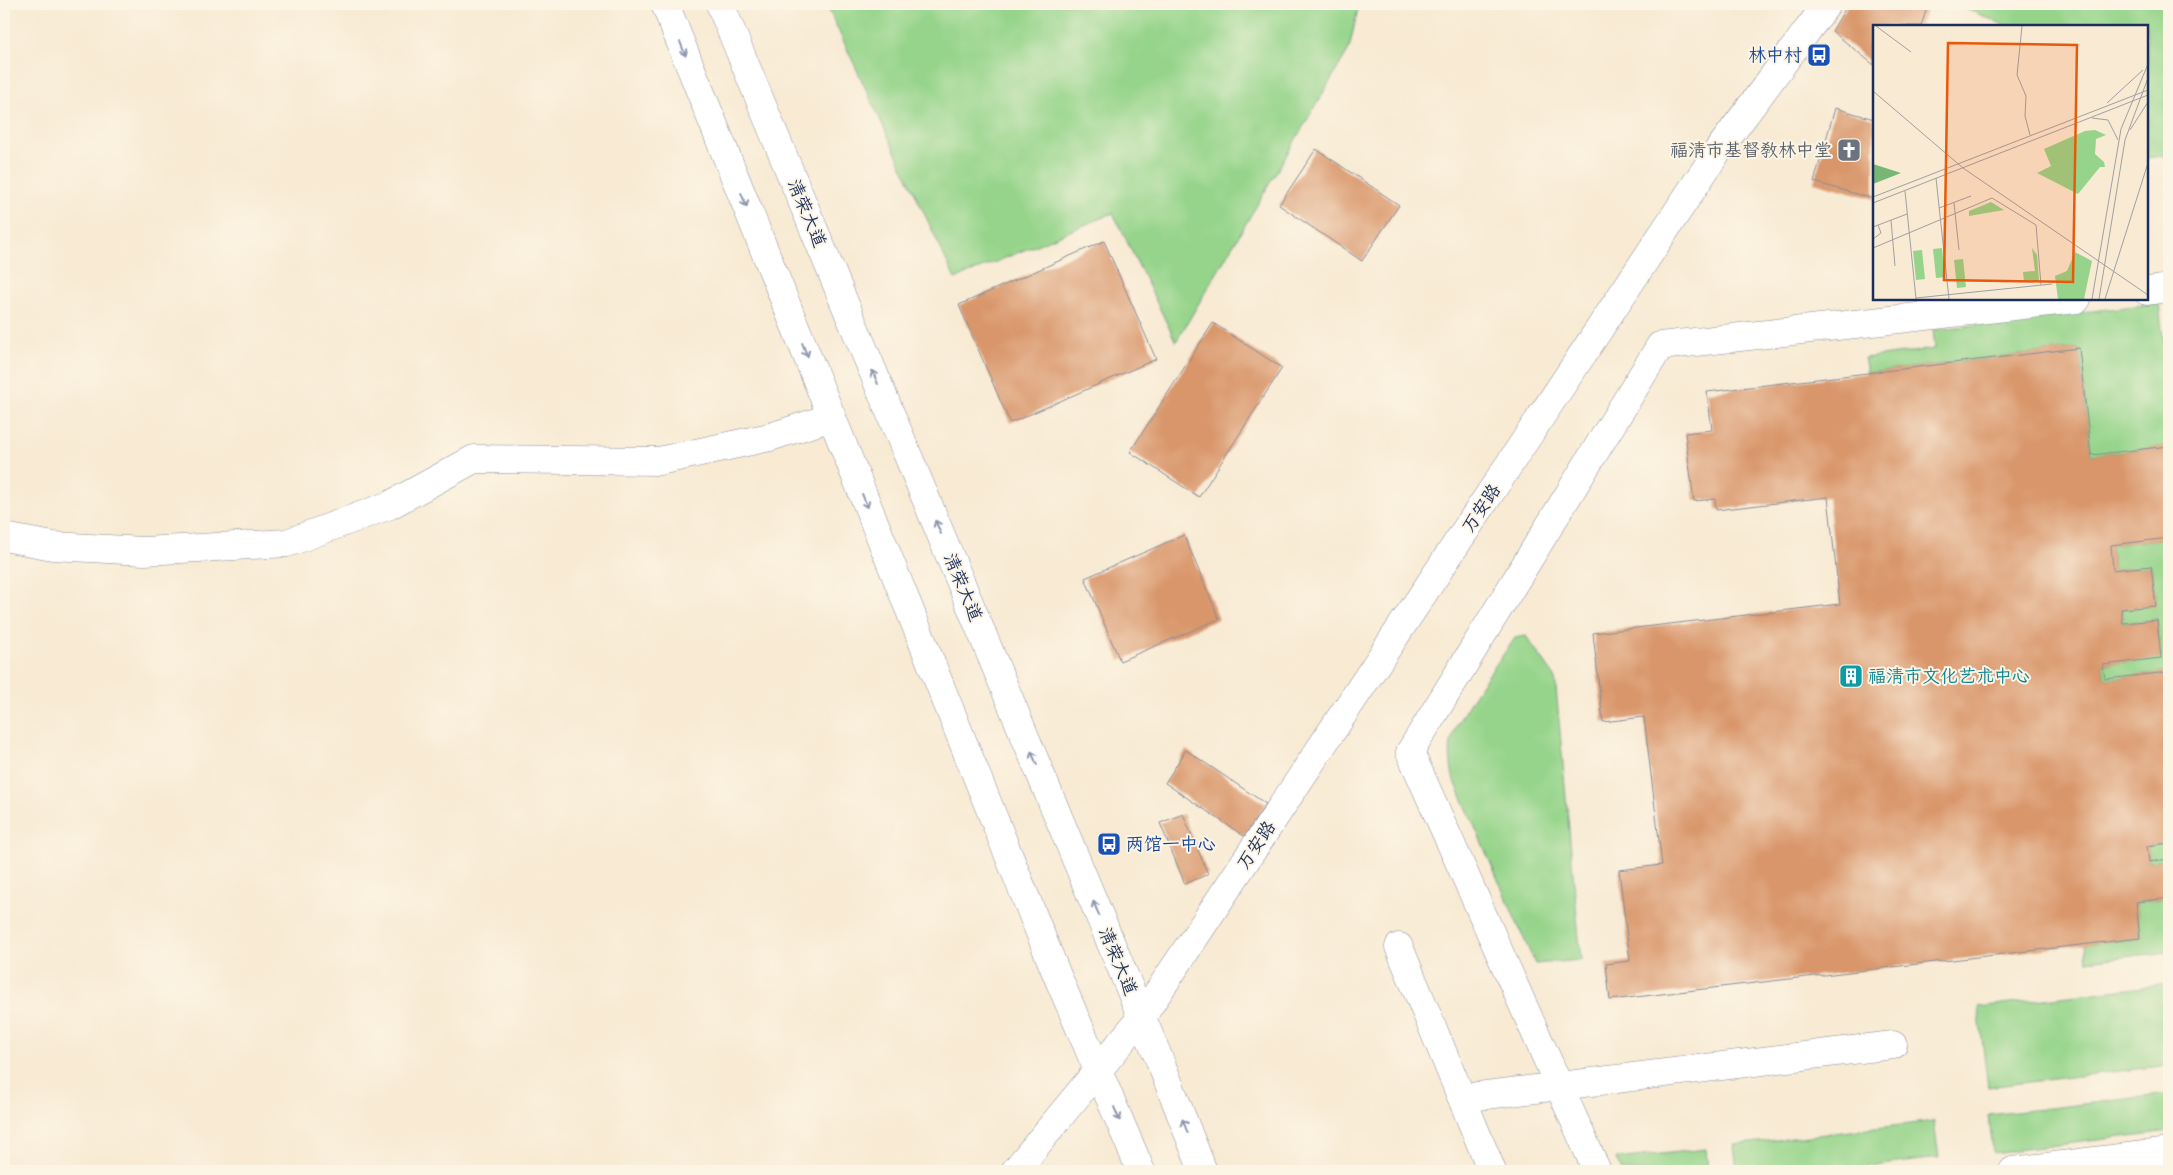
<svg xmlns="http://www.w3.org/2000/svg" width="2173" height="1175" font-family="Dekko,'LXGW WenKai TC',sans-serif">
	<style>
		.green { fill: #95d48a; stroke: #588274 }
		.building { fill: #d9966b }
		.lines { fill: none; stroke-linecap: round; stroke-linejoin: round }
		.minor-casing { stroke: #8a8c98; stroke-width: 29 }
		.primary-casing { stroke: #8a8c98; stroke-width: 29 }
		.minor { stroke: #fff; stroke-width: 28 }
		.primary { stroke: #fff; stroke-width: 28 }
		.oneway { stroke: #8d97ae }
		.labels { text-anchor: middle; stroke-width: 4; stroke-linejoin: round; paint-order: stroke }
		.transit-label { font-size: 18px; fill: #164399; stroke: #fcf5e5; text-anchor: end }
		.worship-label { font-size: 18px; fill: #5b616d; stroke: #fcf5e5; text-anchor: end }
		.street-label { font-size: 18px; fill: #1b2f5e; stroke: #fcf5e5 }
		.culture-label { font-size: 18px; fill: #0d838f; stroke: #fcf5e5; text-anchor: start }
		.inset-road { fill: none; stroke: #a09fa4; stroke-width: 1 }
		.view { fill: #e8590c; fill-opacity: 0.15; stroke: #e8590c; stroke-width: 2.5 }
		.inset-edge { fill: none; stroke: #1b2f5e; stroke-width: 2.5 }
	</style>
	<rect width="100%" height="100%" fill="#fcf5e5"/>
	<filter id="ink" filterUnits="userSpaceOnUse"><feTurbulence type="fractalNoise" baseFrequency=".02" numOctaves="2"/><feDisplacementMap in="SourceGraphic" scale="10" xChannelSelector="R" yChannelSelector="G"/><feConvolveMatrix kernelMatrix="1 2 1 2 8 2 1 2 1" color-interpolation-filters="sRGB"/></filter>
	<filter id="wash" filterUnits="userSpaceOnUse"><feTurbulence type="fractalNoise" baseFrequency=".0096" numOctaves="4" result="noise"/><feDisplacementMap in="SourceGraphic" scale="20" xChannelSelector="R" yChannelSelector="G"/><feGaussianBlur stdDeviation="1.12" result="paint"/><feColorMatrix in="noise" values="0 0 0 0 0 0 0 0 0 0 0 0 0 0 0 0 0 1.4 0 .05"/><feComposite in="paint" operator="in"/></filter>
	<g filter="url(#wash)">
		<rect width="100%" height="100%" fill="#f8ead3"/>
		<g class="green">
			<path d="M826 4H1359L1349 49 1176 342 1113 213 955 279Z"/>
			<path d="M1954 4H2169V155L2147 158V26H2007Z"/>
			<path d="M2159 303 2169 392V446L2091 455 2079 348 1867 373 1864 358 1935 349 1933 330Z"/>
			<path d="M2169 538V672L2105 679 2103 665 2161 657 2157 620 2123 623 2121 609 2156 605 2151 566 2113 570 2111 545Z"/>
			<path d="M1526 636 1555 677 1581 960 1535 964 1453 777C1451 766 1449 754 1451 742 1456 715 1498 663 1515 638Z"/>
			<path d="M2169 843V859L2149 862 2147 846Z"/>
			<path d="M2169 898V952L2087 961 2085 944 2140 938 2136 902Z"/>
			<path d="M2169 984V1065L1988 1087 1978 1007Z"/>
			<path d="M2169 1094V1131L1993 1153 1989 1115Z"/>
			<path d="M1934 1121 1939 1158 1832 1171H1737L1734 1145Z"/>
			<path d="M1706 1149 1708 1171H1622L1616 1159Z"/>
		</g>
		<g id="blocks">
			<g class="building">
				<path d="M1848 4H1918L1927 8 1921 26H1874V65L1832 31Z"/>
				<path d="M1835 108 1874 119V199L1814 182Z"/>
				<path d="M1316 149 1399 205 1362 261 1279 205Z"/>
				<path d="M1104 241 1156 359 1010 423 959 305Z"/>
				<path d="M1213 323 1282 368 1199 497 1130 452Z"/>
				<path d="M2079 348 2091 455 2169 446V538L2111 545 2113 570 2151 566 2156 606 2121 609 2123 623 2157 620 2161 658 2103 665 2105 679 2169 672V843L2147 846 2149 862 2169 859V898L2136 902 2140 938 1610 1000 1606 964 1630 961 1619 870 1662 865 1644 717 1603 722 1593 633 1840 604 1828 497 1716 510 1715 499 1694 501 1685 433 1712 430 1707 392Z"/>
				<path d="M1184 535 1219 619 1120 661 1085 578Z"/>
				<path d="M1186 750 1266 804 1244 836 1165 783Z"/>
				<path d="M1183 814 1208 874 1185 884 1160 823Z"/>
			</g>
		</g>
	</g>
	<g filter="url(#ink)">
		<use href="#blocks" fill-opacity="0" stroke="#8a8c98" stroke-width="1"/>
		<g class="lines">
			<g class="minor-casing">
				<g id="minor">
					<path d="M2147 291 2169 288"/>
					<path d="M4 537 53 546 144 551 287 543 390 505 474 459 659 461 770 437 832 417"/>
					<path d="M1399 947 1492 1171"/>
					<path d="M1462 1098 1893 1045"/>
					<path d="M1015 1171 1141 1018 1717 152 1827 4"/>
					<path d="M1597 1171 1410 752 1660 346 2077 299"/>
					<path d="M2013 1171 2169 1152"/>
				</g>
			</g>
			<g class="primary-casing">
				<g id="primary">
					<path d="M665 4 1057 975 1141 1171"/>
					<path d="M720 4 1162 1066 1203 1171"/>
				</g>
			</g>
			<use href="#minor" class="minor"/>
			<use href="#primary" class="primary"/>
		</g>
		<defs><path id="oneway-shaft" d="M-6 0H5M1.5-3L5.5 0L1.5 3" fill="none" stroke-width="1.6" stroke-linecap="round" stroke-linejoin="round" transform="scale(1.25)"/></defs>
		<g class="oneway">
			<use href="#oneway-shaft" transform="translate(683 49) rotate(68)"/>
			<use href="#oneway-shaft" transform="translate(744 200) rotate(68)"/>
			<use href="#oneway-shaft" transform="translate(805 350) rotate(68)"/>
			<use href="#oneway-shaft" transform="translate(875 377) rotate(-113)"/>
			<use href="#oneway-shaft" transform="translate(865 501) rotate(68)"/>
			<use href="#oneway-shaft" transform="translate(938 527) rotate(-113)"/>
			<use href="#oneway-shaft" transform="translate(1034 758) rotate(-113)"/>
			<use href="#oneway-shaft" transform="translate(1096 908) rotate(-113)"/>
			<use href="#oneway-shaft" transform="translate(1117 1114) rotate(67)"/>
			<use href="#oneway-shaft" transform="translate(1185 1126) rotate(-111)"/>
		</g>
	</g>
	<defs>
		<g id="bus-square" transform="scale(1.25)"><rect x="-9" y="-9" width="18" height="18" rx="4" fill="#1a4fb4" stroke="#fcf5e5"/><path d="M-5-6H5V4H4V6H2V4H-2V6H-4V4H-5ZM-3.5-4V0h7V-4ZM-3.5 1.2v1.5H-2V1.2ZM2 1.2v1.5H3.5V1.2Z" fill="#fff"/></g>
		<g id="church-square" transform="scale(1.25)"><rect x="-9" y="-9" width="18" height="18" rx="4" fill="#6b7280" stroke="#fcf5e5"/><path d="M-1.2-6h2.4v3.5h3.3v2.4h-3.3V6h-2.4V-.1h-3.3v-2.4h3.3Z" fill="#fff"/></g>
		<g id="building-square" transform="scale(1.25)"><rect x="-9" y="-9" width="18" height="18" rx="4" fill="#0f9aa8" stroke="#fcf5e5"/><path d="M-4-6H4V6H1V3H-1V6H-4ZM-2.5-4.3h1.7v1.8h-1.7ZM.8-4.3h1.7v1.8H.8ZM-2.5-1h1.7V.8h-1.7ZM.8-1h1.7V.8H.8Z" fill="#fff"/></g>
	</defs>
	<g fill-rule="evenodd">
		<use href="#bus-square" x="1819" y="55"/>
		<use href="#church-square" x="1849" y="150"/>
		<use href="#building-square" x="1851" y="676"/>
		<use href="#bus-square" x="1109" y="844"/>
	</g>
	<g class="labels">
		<g class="transit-label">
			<text x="1802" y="61">林中村</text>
			<text x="1126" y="850" text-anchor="start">两馆一中心</text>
		</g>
		<g class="worship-label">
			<text x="1832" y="156">福清市基督教林中堂</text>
		</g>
		<g class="street-label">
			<text transform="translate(807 213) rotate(67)" y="6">清荣大道</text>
			<text transform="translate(1481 508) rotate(-56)" y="6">万安路</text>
			<text transform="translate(963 587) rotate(67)" y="6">清荣大道</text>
			<text transform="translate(1256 845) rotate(-56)" y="6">万安路</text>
			<text transform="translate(1118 961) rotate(67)" y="6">清荣大道</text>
		</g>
		<g class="culture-label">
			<text x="1868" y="682">福清市文化艺术中心</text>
		</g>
	</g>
	<g transform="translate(1873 25)">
		<rect width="275" height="275" fill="#f8ead3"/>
		<path d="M222 105 233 110 223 114 222 129 231 137 232 142H227L205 169 164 148 178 141 171 124 212 106ZM118 177 131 185 96 191V186ZM69 223 72 252 63 253 60 224ZM159 223 164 230 166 255 151 257 150 247 162 246ZM49 225 52 254 43 255 40 226ZM202 227 219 236 211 274H185L182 251 194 246ZM90 234 93 262 84 263 81 235Z" fill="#95d48a"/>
		<path d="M0 139 28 148 0 159Z" fill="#78b676"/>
		<path class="inset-road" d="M3 1 38 27M149 1 144 50 153 71 152 91 157 110M0 66 90 143 275 270M234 78 270 45M219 93 235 95 245 115M257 105 275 77M63 153 76 274M32 166 43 274M0 172 275 65M0 178 275 70M81 178 86 225M66 183 98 171M18 195 22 241M0 202 34 189M0 214 8 208 5 200M0 223 119 173 163 200 168 260M43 273 179 259M219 274 248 104 275 39M226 274 252 115 275 53M232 274 275 138"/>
		<path class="view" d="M75 18 204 20 200 257 71 255Z"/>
		<rect width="275" height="275" class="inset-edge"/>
	</g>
	<rect width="2173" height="1175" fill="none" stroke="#fcf5e5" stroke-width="20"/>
</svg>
